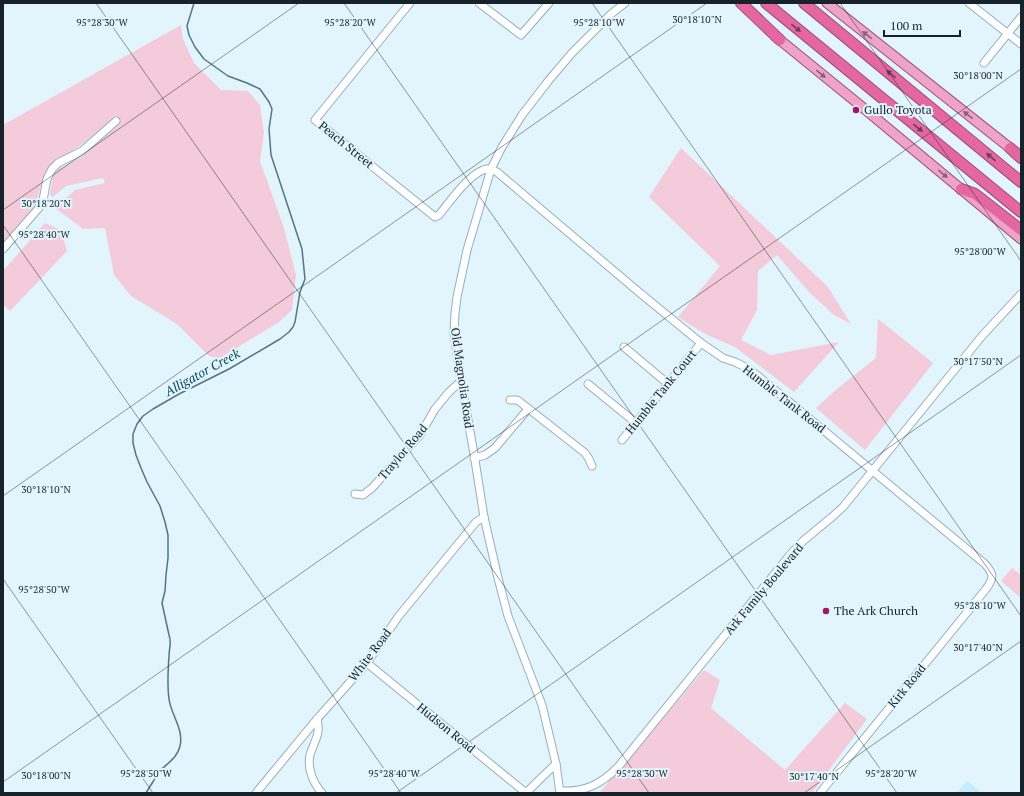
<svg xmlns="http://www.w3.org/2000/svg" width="1024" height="796" font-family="'PT Serif',serif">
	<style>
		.built { fill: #c5edfe }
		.green { fill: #f3cbda }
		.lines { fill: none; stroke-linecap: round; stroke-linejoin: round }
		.stream { stroke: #537684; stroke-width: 1.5 }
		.minor-casing { stroke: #93b0bd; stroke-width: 9 }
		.major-casing { stroke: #9d4f77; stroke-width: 11 }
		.highway-casing { stroke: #9d4f77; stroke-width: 12 }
		.minor { stroke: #fff; stroke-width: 7 }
		.major { stroke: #efa4c7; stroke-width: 9 }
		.highway { stroke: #e567a2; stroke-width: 10 }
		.oneway { fill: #693e59 }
		.oneway2 { fill: #836478 }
		.ticks { fill: none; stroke: #172328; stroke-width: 1; stroke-opacity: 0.45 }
		.poi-dot { fill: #a01764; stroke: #e2f4fc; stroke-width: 1.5 }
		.labels { text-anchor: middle; stroke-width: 4; stroke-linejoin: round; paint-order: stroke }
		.poi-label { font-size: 12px; fill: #172328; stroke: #e2f4fc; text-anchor: start }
		.street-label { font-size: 12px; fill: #172328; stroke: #e2f4fc }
		.water-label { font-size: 13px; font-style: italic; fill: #0b495e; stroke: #e2f4fc }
		.ticks-label { font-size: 10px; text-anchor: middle; fill: #172328; stroke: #e2f4fc; stroke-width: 4; stroke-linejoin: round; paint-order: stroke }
	</style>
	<rect width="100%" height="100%" fill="#e2f4fc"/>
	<path class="built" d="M967 781 982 793H957Z"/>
	<g class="green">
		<path d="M181 25 183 39 194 63 221 90 248 91 260 105 264 133 260 161 284 228 296 275 292 310 279 322 220 358 209 356 177 324 131 296 114 275 105 228 83 229 55 208 75 190 105 183 103 178 66 186 53 197 50 195 53 175 60 168 82 157 120 123 116 116 88 140 55 163 45 174 33 211 3 243V125Z"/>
		<path d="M681 148 828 287 851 324 834 315 810 293 777 255 758 271 757 310 741 340 771 355 839 342 794 392 735 347 705 334 678 317 720 266 649 197Z"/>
		<path d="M45 223 61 230 67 251 10 311 3 304V271Z"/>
		<path d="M878 319 933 363 865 450 816 408 837 389 876 358Z"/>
		<path d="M1012 568 1021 575V598L1001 581Z"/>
		<path d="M704 670 720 680 711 708 785 770 845 703 867 719 812 793H596L600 792Z"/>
	</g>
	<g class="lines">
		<path class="stream" d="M146 793C150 786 155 779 159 772 167 763 177 759 180 746 184 729 171 715 169 699 167 685 168 670 169 656 169 648 172 643 169 635L162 603 165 591 166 575 168 558V535L165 522 160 506 147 482 141 468 136 455 133 443V434L137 424 143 416 153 409 179 394 229 369 280 339 289 332 293 327 295 322 300 292 305 279 302 249 271 155 269 129 272 109 269 102 260 89 247 83 228 76 204 59 195 47 189 35 187 26 194 3"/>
		<g class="minor-casing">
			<g id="minor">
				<path d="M410 3 315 120 435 217 439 215C449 203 474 166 491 169 492 169 496 172 497 172L640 293 701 343 723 358 735 362 745 367 758 376 985 564C994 574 994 578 986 589L820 793"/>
				<path d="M479 3 521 35 549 3"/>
				<path d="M969 3 1021 44"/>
				<path d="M984 63 1021 17"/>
				<path d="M3 249 38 209 43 200 47 179 52 169 58 163 82 151 116 121"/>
				<path d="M624 347 667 383"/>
				<path d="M588 384 636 423"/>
				<path d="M510 400H517L520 402 585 453 589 459 592 466"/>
				<path d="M622 440 701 343"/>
				<path d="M474 458 485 455 495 448 528 409"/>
				<path d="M355 494 363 495 372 488 420 435 435 409 449 392 461 381"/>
				<path d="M367 663 526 793"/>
				<path d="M317 719C321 735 314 741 310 755 307 768 313 783 322 793"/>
				<path d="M560 791C585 792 600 785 618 767L789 556 803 541 832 517 843 507 982 336 1021 294"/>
				<path d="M256 793 317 719 367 663 398 617 476 522 484 517"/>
				<path d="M526 793 542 777 556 764"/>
				<path d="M560 793 556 764 542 705 508 616 498 578 484 517 474 454 461 381 454 333 455 313 457 297 467 250 491 169 502 147 522 115 549 80 572 53 611 14 625 3"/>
			</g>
		</g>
		<g class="major-casing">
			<g id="major">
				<path d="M827 3 1015 152"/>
				<path d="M775 36 861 106 1021 239"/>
			</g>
		</g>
		<g class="highway-casing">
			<g id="highway">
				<path d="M741 3 780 40"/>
				<path d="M766 3 1021 212"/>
				<path d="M804 3 1021 182"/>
				<path d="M1010 148 1021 158"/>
				<path d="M961 189 975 194 1021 230"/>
			</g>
		</g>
		<use href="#minor" class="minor"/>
		<use href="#major" class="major"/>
		<use href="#highway" class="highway"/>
	</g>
	<defs><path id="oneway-solid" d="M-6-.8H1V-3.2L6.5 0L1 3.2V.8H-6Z"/></defs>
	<g class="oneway">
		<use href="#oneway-solid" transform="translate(796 28) rotate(39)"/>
		<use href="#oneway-solid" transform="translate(891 74) rotate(-140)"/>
		<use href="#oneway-solid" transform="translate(918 128) rotate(39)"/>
		<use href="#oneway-solid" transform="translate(991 157) rotate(-140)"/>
	</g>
	<g class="oneway2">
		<use href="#oneway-solid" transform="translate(867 35) rotate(-142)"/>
		<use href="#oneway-solid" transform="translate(821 74) rotate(39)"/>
		<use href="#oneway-solid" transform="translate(968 115) rotate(-142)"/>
		<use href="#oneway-solid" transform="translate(943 174) rotate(39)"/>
	</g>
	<path class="ticks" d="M96 3 649 793M344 3 897 793M592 3 1021 616M840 3 1021 261M3 210 299 3M3 225 401 793M3 496 707 3M3 579 153 793M3 782 1021 69M396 793 1021 355M804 793 1021 641"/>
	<g class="poi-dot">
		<circle cx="856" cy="110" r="4"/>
		<circle cx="826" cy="611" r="4"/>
	</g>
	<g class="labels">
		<g class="poi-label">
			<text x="864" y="114">Gullo Toyota</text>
			<text x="834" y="615">The Ark Church</text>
		</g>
		<g class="street-label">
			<text transform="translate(346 145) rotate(39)" y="4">Peach Street</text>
			<text transform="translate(462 378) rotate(82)" y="4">Old Magnolia Road</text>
			<text transform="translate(661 392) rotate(-51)" y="4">Humble Tank Court</text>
			<text transform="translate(784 399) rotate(38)" y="4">Humble Tank Road</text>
			<text transform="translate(403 452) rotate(-50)" y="4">Traylor Road</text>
			<text transform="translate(764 589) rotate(-50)" y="4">Ark Family Boulevard</text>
			<text transform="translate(370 655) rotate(-53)" y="4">White Road</text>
			<text transform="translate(907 686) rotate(-51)" y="4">Kirk Road</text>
			<text transform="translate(446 728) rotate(39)" y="4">Hudson Road</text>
		</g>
		<g class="water-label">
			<text transform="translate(202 372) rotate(-29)" y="5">Alligator Creek</text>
		</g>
	</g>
	<g class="ticks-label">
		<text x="697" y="23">30°18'10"N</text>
		<text x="350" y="26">95°28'20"W</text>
		<text x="599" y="26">95°28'10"W</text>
		<text x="102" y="26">95°28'30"W</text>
		<text x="978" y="79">30°18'00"N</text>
		<text x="46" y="207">30°18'20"N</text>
		<text x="44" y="238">95°28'40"W</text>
		<text x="980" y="255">95°28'00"W</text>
		<text x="978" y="365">30°17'50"N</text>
		<text x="46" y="493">30°18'10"N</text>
		<text x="44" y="593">95°28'50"W</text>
		<text x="980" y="609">95°28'10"W</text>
		<text x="978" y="651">30°17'40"N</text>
		<text x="146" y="777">95°28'50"W</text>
		<text x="394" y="777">95°28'40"W</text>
		<text x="642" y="777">95°28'30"W</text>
		<text x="891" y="777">95°28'20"W</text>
		<text x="46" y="779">30°18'00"N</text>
		<text x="814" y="780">30°17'40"N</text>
	</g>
	<rect width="1024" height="796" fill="none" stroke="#172328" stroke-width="8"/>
	<path d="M884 30v6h76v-6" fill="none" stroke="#172328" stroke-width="2"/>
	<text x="890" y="30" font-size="12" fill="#172328" stroke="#e2f4fc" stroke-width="3" paint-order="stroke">100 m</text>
</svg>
